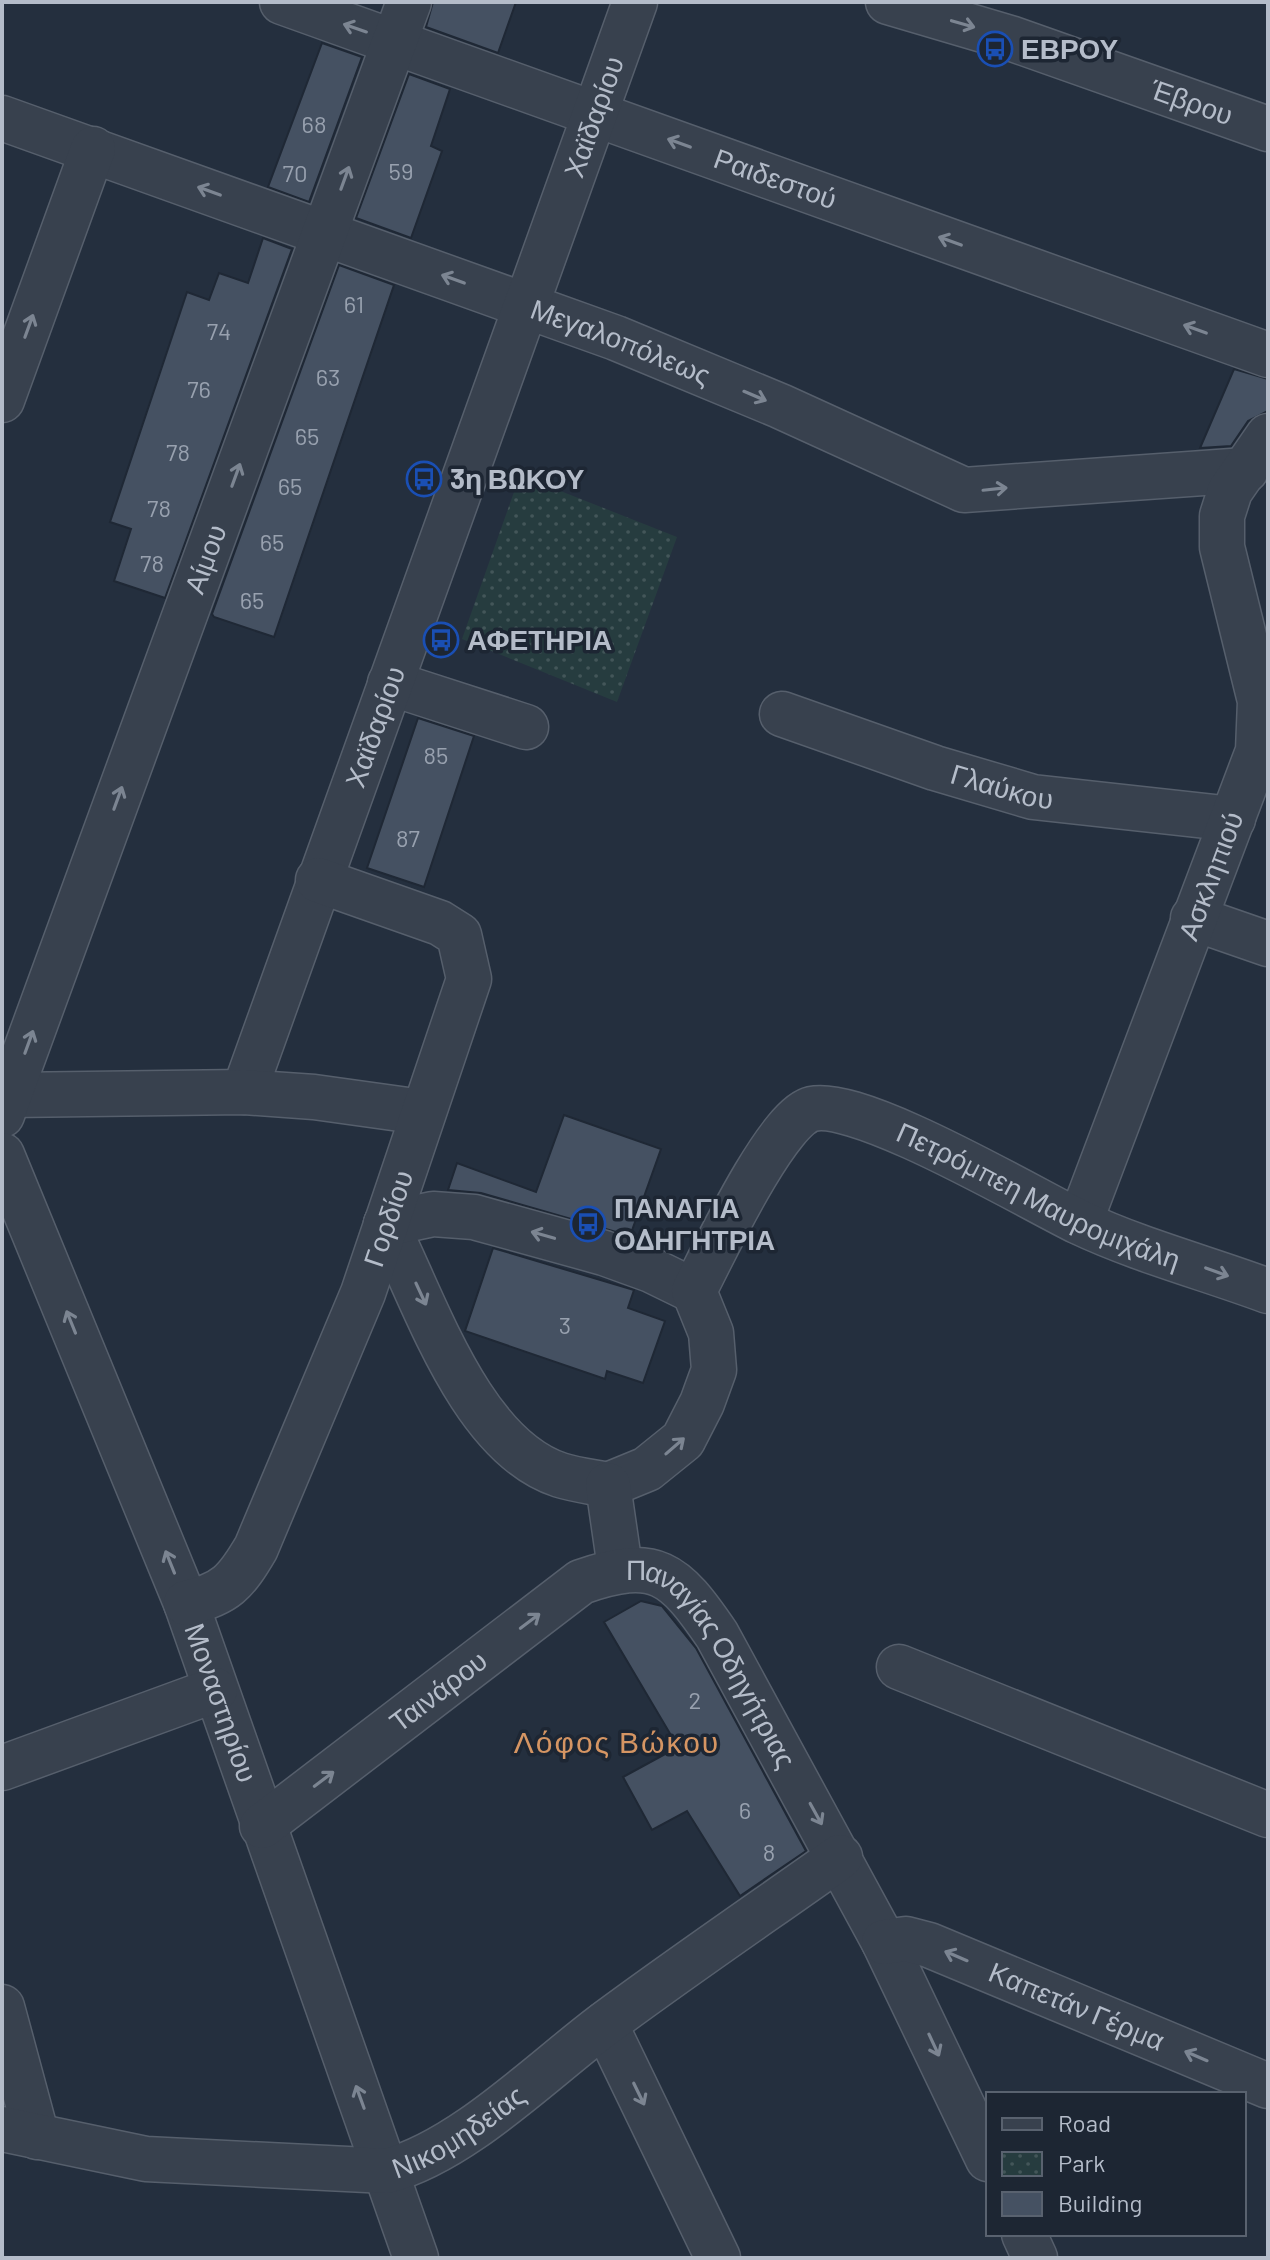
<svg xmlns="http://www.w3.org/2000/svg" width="1270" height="2260" font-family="Barlow,sans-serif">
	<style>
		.park { fill: url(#park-dots) }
		.building { fill: #455162; stroke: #1f2835; stroke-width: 2 }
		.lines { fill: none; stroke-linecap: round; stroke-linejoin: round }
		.minor-casing { stroke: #565f6c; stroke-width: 47 }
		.minor { stroke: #38414e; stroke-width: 44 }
		.oneway { stroke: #7c8592 }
		.labels { text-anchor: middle; stroke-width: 7; stroke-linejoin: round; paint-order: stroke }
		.number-label { font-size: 24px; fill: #98a1af }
		.poi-label { font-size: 28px; font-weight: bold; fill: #b4bcc9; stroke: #1d2633; text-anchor: start }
		.street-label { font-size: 28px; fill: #b4bcc9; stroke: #1d2633 }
		.neighbourhood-label { font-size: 30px; letter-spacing: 2px; fill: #d59563; stroke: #1d2633 }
	</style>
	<defs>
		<pattern id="park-dots" width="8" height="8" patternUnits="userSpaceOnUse" patternTransform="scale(2)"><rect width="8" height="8" fill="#263c3f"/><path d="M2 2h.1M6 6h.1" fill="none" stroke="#435659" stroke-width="1.8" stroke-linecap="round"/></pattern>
	</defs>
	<rect width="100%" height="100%" fill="#242f3e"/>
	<path class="park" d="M520 475 677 537 617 702 462 639Z"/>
	<g class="building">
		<path d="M433 2H516L498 53 426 27Z"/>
		<path d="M322 43 362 57 309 202 268 187Z"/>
		<path d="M409 74 450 89 431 146 442 151 411 238 356 218Z"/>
		<path d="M263 238 292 249 165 598 114 581 131 529 110 522 187 292 209 300 219 273 248 283Z"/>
		<path d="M339 265 394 285 274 637 214 617 212 614Z"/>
		<path d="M1234 369 1268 379V411L1248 421 1231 446 1200 448Z"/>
		<path d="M418 718 474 736 424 887 367 868Z"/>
		<path d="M564 1115 661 1149 630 1236 481 1193 448 1190 457 1163 536 1192Z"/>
		<path d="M493 1248 634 1290 628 1308 665 1321 643 1383 607 1371 605 1379 465 1331Z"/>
		<path d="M641 1601 662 1606 696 1648 806 1851 740 1896 687 1811 652 1830 623 1777 678 1747 604 1622Z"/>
	</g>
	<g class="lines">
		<g class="minor-casing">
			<g id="minor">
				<path id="s1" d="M282 2 1268 355"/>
				<path id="s2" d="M888 2 1010 38 1268 129"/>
				<path id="s3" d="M2 118 616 338 780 406 964 490 1246 470"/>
				<path d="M2 400 93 149"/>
				<path d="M390 683 526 727"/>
				<path id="s4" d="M782 714 935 768 1033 797 1233 819"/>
				<path d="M1193 918 1268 944"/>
				<path id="s5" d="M244 1092 635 2"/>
				<path d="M10 1095 244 1092 314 1097 422 1112"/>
				<path id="s6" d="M2 1115 409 2"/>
				<path id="s7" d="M2 1155 186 1603 416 2258"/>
				<path id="s8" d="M1080 1222 1258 751 1260 701 1222 547V516L1230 491 1268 436"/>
				<path d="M386 1224C425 1302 471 1446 560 1475 576 1480 593 1482 608 1485"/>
				<path d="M386 1224 433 1214 474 1217 604 1253 651 1270 694 1291"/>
				<path id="s9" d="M608 1485 647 1469 683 1440 702 1403 714 1370 711 1333 694 1291C712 1256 777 1117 812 1109 860 1098 1028 1197 1079 1222 1138 1250 1206 1268 1268 1291"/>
				<path d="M608 1485 620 1568"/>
				<path id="s10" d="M186 1603C226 1594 236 1582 256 1548L363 1293 469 979 459 935 440 923 318 880"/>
				<path d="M899 1667 1268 1815"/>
				<path d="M2 1768 215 1690"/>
				<path id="s11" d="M262 1826 581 1582C656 1556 674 1572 717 1635L884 1942 988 2159"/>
				<path id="s12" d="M884 1942 906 1939 929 1945 1268 2086"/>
				<path d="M2 2007 37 2137"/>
				<path d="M605 2024 718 2258"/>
				<path id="s13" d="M2 2129 146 2159 387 2171C462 2151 540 2073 602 2026 680 1968 761 1913 840 1857"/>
				<path d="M1024 2234 1035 2258"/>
			</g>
		</g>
		<use href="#minor" class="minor"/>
	</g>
	<defs><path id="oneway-shaft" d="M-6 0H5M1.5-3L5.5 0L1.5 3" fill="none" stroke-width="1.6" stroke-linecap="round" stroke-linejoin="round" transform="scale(2)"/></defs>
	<g class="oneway">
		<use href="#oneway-shaft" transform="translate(963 24) rotate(16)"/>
		<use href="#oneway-shaft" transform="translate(355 28) rotate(-161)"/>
		<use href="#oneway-shaft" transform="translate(679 143) rotate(-160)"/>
		<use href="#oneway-shaft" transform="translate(345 178) rotate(-70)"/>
		<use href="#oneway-shaft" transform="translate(209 191) rotate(-160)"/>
		<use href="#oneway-shaft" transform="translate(950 241) rotate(-160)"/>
		<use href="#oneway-shaft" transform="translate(453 279) rotate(-160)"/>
		<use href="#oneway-shaft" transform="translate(29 326) rotate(-70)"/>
		<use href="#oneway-shaft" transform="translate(1195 329) rotate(-160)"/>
		<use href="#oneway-shaft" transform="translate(755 396) rotate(23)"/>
		<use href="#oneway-shaft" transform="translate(236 475) rotate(-70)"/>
		<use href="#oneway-shaft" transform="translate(995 489) rotate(-6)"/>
		<use href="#oneway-shaft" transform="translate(118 798) rotate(-70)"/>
		<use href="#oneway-shaft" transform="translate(29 1042) rotate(-70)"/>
		<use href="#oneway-shaft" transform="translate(543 1235) rotate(-164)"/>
		<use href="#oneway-shaft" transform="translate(1217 1272) rotate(20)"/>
		<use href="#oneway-shaft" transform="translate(421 1294) rotate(65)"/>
		<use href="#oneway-shaft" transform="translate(71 1322) rotate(-112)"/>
		<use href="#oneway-shaft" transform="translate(675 1446) rotate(-41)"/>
		<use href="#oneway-shaft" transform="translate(170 1562) rotate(-112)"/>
		<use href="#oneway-shaft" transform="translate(530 1621) rotate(-37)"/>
		<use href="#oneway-shaft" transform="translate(324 1779) rotate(-37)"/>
		<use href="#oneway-shaft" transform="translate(816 1814) rotate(61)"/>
		<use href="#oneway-shaft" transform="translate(956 1956) rotate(-157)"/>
		<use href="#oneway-shaft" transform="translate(934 2045) rotate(65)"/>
		<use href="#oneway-shaft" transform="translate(1196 2056) rotate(-157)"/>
		<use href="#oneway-shaft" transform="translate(639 2094) rotate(64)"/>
		<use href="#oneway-shaft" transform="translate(360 2097) rotate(-110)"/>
	</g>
	<defs>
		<g id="bus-ring" transform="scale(1.8)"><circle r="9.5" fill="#1d2633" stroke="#1a4fb4" stroke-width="1.5"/><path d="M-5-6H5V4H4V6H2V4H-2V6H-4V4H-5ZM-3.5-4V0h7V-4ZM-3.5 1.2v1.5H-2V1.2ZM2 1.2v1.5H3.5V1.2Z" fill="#1a4fb4"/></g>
	</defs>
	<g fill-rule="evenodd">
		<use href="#bus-ring" x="995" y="49"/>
		<use href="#bus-ring" x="424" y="479"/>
		<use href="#bus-ring" x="441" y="640"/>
		<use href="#bus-ring" x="588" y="1224"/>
	</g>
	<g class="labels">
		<g class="number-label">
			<text x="314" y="133">68</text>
			<text x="401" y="180">59</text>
			<text x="295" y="182">70</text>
			<text x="354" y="313">61</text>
			<text x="219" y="340">74</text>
			<text x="328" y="386">63</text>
			<text x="199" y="398">76</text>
			<text x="307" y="445">65</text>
			<text x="178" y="461">78</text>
			<text x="290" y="495">65</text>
			<text x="159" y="517">78</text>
			<text x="272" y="551">65</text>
			<text x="152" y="572">78</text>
			<text x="252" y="609">65</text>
			<text x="436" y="764">85</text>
			<text x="408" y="847">87</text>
			<text x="565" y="1334">3</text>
			<text x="695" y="1709">2</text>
			<text x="745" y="1819">6</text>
			<text x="769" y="1861">8</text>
		</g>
		<g class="poi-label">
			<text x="1021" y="59">ΕΒΡΟΥ</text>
			<text x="450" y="489">3η ΒΩΚΟΥ</text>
			<text x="467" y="650">ΑΦΕΤΗΡΙΑ</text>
			<text x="614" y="1218">ΠΑΝΑΓΙΑ<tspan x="614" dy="32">ΟΔΗΓΗΤΡΙΑ</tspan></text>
		</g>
		<g class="street-label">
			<text dy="10" stroke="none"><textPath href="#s2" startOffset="320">Έβρου</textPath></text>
			<text dy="10" stroke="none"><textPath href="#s5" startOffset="1036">Χαϊδαρίου</textPath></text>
			<text dy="10" stroke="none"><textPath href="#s1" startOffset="524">Ραιδεστού</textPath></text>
			<text dy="10" stroke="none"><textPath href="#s3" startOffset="658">Μεγαλοπόλεως</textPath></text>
			<text dy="10" stroke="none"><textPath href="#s6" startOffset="592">Αίμου</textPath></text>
			<text dy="10" stroke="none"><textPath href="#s5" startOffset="388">Χαϊδαρίου</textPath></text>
			<text dy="10" stroke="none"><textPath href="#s4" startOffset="232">Γλαύκου</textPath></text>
			<text dy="10" stroke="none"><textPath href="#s8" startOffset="370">Ασκληπιού</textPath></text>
			<text dy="10" stroke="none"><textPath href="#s9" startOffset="712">Πετρόμπεη Μαυρομιχάλη</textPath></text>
			<text dy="10" stroke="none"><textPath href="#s10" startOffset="448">Γορδίου</textPath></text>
			<text dy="10" stroke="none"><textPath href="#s11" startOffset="582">Παναγίας Οδηγήτριας</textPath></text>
			<text dy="10" stroke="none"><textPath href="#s11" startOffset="222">Ταινάρου</textPath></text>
			<text dy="10" stroke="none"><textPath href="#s7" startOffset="590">Μοναστηρίου</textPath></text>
			<text dy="10" stroke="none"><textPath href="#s12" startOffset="206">Καπετάν Γέρμα</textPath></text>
			<text dy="10" stroke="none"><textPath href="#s13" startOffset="470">Νικομηδείας</textPath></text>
		</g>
		<g class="neighbourhood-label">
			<text x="617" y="1753">Λόφος Βώκου</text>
		</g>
	</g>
	<rect width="1270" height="2260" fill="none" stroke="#b4bcc9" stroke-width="8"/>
	<rect x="986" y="2092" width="260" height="144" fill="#1d2633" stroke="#59626f" stroke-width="2"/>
	<rect x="1002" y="2118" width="40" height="12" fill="#38414e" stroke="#59626f" stroke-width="2"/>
	<text x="1058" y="2132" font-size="24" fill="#b4bcc9">Road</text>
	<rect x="1002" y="2152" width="40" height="24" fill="url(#park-dots)" stroke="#59626f" stroke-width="2"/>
	<text x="1058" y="2172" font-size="24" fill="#b4bcc9">Park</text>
	<rect x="1002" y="2192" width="40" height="24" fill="#455162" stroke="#59626f" stroke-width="2"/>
	<text x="1058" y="2212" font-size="24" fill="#b4bcc9">Building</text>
</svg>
